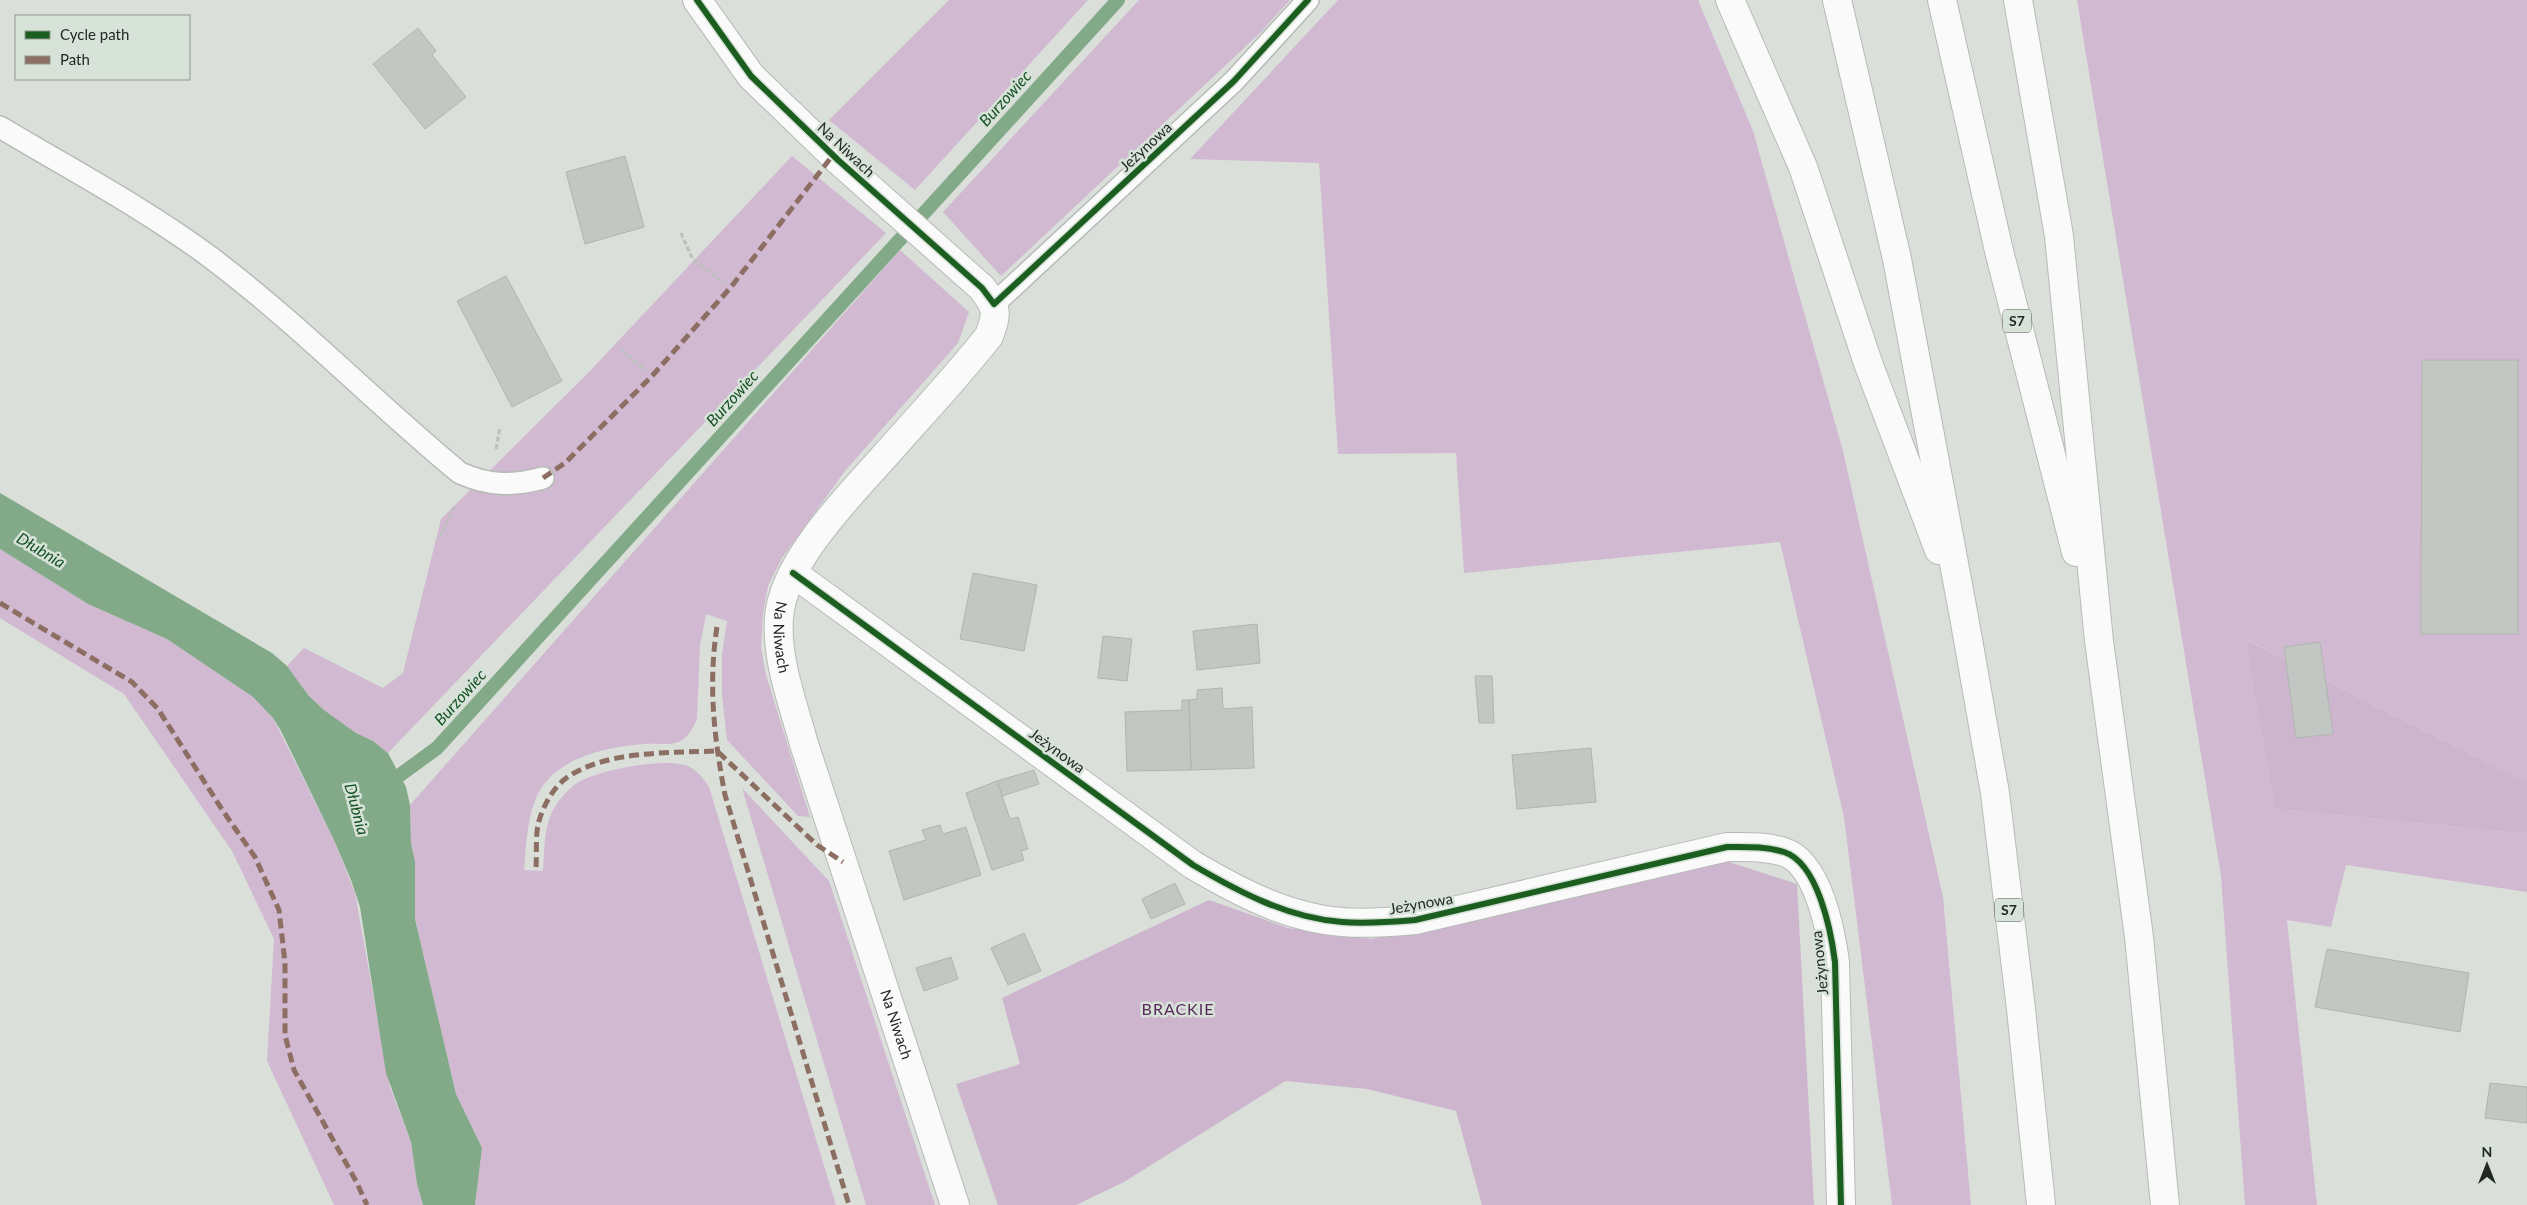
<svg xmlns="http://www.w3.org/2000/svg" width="2527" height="1205" font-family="Lato,sans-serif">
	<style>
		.green { fill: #d0b9d1 }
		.forest { fill: #cdb5ce }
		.water { fill: #82aa88 }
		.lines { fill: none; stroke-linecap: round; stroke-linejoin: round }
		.stream { stroke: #82aa88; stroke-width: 14 }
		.building { fill: #c3c7c3; stroke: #b0b5b1 }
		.lane-casing { stroke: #b7bbb7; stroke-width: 24 }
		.street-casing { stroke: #b7bbb7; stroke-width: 30 }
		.highway-casing { stroke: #b7bbb7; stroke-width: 30 }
		.path { stroke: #bdc0be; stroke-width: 3; stroke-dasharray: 5 2.5; stroke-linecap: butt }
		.lane { stroke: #f9faf9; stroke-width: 21 }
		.street { stroke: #f9faf9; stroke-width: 28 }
		.highway { stroke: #f9faf9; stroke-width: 28 }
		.quiet { stroke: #8d6e63; stroke-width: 5; stroke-dasharray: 10 5; stroke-linecap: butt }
		.cycleway-casing { stroke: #d7e2d8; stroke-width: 9 }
		.cycleway { stroke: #1b5e20; stroke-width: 6 }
		.labels { text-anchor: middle; stroke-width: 5; stroke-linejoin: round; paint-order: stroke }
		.shield { fill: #d7e2d8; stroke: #5a605a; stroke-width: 1 }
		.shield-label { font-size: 14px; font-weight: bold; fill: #242824 }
		.street-label { font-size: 15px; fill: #242824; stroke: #d7e2d8 }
		.water-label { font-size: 16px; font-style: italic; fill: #135123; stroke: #d7e2d8 }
		.neighbourhood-label { font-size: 16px; letter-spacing: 1px; fill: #59295b; stroke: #d7e2d8 }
	</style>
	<rect width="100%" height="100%" fill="#dadfda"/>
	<g class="green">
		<path d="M949 0H1088L915 190 829 120Z"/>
		<path d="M1139 0H1290L1260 33 1001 276 943 212Z"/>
		<path d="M1338 0H1698L1753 131 1843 451 1943 897 1971 1205H1892L1844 817 1780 542 1464 573 1456 453 1338 454 1319 163 1190 159Z"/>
		<path d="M2077 0H2527V783L2247 640 2275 809 2527 834V892L2346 865 2331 927 2287 920 2317 1205H2245L2221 876Z"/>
		<path d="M792 156 886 233 388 753 373 741 356 733 324 710 309 696 287 666 304 648 383 688 403 673 441 519 590 371Z"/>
		<path d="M900 250 969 312 958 343 845 471 782 558 768 586 763 614 761 648 766 675 810 817 798 816 727 740 722 695V654L727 621 706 614 700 646 697 718C694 728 686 741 675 743 666 745 655 743 645 744 606 747 554 757 536 798 527 820 526 845 524 870L543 871C545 848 543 820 559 801 563 795 572 786 579 782 599 770 666 757 688 766 698 771 703 778 709 787L836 1205H475L482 1148 456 1094 415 919V862L411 843 410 805Z"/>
		<path d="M0 549 88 604 167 639 253 697 273 718 334 840 355 893 390 1087 411 1142 417 1184 423 1205H334L267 1061 274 939 232 851 124 694 0 618Z"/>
		<path d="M742 788 829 881 935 1205H866Z"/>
	</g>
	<g class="forest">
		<path d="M2246 640 2527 783V834L2275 809Z"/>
		<path d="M1720 859 1797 884 1814 1205H1482L1456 1111 1367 1089 1285 1081 1124 1182 1076 1205H998L956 1084 1020 1064 1002 998 1209 900 1288 928 1372 939 1406 928Z"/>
	</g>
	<path class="water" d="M0 493 272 653 287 666 309 696 324 710 356 733 373 741 388 753 406 787 410 805 411 843 415 862V919L456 1094 482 1148 475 1205H423L417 1184 411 1142 386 1073 360 907 351 880 334 840 281 731 273 718 253 697 167 639 88 604 0 549Z"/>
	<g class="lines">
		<path class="stream" d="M385 786 437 748 1118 0"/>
	</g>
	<g class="building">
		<path d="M418 28 436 51 432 55 466 97 425 129 373 64Z"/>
		<path d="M625 156 644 227 585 244 566 172Z"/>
		<path d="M506 276 562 381 512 407 457 301Z"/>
		<path d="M2422 360H2518V634H2421Z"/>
		<path d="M973 573 1037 585 1024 651 960 639Z"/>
		<path d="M1257 624 1260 663 1197 670 1193 631Z"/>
		<path d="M1103 636 1132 639 1127 681 1098 678Z"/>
		<path d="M2320 642 2333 734 2296 738 2284 647Z"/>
		<path d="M1475 676H1492L1494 723H1479Z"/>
		<path d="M1222 688 1223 709 1252 707 1254 768 1191 770 1189 700 1197 699V690Z"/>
		<path d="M1182 700H1189L1191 770 1127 771 1125 712 1182 710Z"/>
		<path d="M1591 748 1596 802 1517 809 1512 755Z"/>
		<path d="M1034 770 1039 784 1002 796 997 781Z"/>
		<path d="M997 781 1010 819 1018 817 1028 849 1021 851 1024 860 992 870 966 793Z"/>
		<path d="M940 825 943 834 966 827 981 875 904 900 889 851 926 840 922 830Z"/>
		<path d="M1175 883 1185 904 1151 919 1142 899Z"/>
		<path d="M1024 933 1041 971 1008 985 991 948Z"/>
		<path d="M2327 949 2469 973 2460 1032 2315 1007Z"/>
		<path d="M951 957 958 979 924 991 916 968Z"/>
		<path d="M2490 1083 2527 1087V1123L2485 1118Z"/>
	</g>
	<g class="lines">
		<g class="lane-casing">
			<g id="lane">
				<path d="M0 127C70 169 144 208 210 257 298 323 375 403 460 473 489 486 513 486 543 478"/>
				<path d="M994 304 1234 81 1308 0"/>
			</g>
		</g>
		<g class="street-casing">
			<g id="street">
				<path id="s1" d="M697 0 751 76 838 160 982 288C997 308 998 312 989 336 956 378 918 418 882 459 847 498 782 564 779 618 776 661 793 703 804 744L955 1205"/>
				<path d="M793 573 1193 865C1239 892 1288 918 1342 922 1367 924 1391 922 1415 920L1727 847C1746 847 1765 846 1784 852 1818 863 1831 931 1835 962L1841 1205"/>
			</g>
		</g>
		<g class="highway-casing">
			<g id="highway">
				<path d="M1730 0 1803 167 1868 363 1939 550"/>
				<path d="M1837 0 1897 259 1964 617 1995 793 2021 1009 2041 1205"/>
				<path d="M1942 0 1999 251 2076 552"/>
				<path d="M2018 0 2059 236 2099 641 2139 937 2165 1205"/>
			</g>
		</g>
		<g class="path">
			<path d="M681 233 693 260 725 284"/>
			<path d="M622 350 646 371"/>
			<path d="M496 449 500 427"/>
			<path d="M440 538 454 507"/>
		</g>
		<use href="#lane" class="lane"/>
		<use href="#street" class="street"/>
		<use href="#highway" class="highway"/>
		<g class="quiet">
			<path d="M543 478 565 463 652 376 731 287 833 155"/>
			<path d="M0 603 132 682 158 709 223 811 255 857 279 910 285 963V1035L294 1070 356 1181 367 1205"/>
			<path d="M717 627C708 684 714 738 725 795L849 1205"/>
			<path d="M536 867C537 852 535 835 539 821 543 807 552 789 565 779 604 750 670 753 717 751L817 845 843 862"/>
		</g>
		<g class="cycleway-casing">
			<g id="cycleway">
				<path d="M697 0 751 76 838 160 982 288 994 304 1234 81 1308 0"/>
				<path d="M793 573 1193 865C1239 892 1288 918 1342 922 1367 924 1391 922 1415 920L1727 847C1746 847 1765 846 1784 852 1818 863 1831 931 1835 962L1841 1205"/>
			</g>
		</g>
		<use href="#cycleway" class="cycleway"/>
	</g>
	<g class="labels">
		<g class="shield">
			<rect x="2003" y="309.5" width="28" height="23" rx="4"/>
			<rect x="1995" y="898.5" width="28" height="23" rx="4"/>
		</g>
		<g class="shield-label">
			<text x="2017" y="326">S7</text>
			<text x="2009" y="915">S7</text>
		</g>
		<g class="street-label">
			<text transform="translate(1146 147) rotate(-43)" y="5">Jeżynowa</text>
			<text transform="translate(846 150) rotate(43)" y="5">Na Niwach</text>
			<text dy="5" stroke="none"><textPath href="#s1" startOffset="834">Na Niwach</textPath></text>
			<text transform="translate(1057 751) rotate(36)" y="5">Jeżynowa</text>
			<text transform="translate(1421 904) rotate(-10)" y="5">Jeżynowa</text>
			<text transform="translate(1820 963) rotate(-96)" y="5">Jeżynowa</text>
			<text dy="5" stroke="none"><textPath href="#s1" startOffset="1239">Na Niwach</textPath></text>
		</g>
		<g class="water-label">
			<text transform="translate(1005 98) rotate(-48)" y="6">Burzowiec</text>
			<text transform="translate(732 398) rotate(-48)" y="6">Burzowiec</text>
			<text transform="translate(41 550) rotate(31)" y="6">Dłubnia</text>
			<text transform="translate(460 697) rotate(-48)" y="6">Burzowiec</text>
			<text transform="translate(357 809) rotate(75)" y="6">Dłubnia</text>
		</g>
		<g class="neighbourhood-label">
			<text x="1178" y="1015">BRACKIE</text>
		</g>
	</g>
	<rect x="15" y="15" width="175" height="65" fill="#d7e2d8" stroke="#8f9890"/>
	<rect x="25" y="31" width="25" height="8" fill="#1b5e20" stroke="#8f9890"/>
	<text x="60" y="40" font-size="15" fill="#242824">Cycle path</text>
	<rect x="25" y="56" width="25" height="8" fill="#8d6e63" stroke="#8f9890"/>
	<text x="60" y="65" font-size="15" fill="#242824">Path</text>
	<g transform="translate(2487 1165)" stroke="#d7e2d8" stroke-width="4" paint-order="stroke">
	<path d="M0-4L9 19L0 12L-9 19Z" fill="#242824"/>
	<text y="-8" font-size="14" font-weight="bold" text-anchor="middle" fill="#242824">N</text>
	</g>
</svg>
